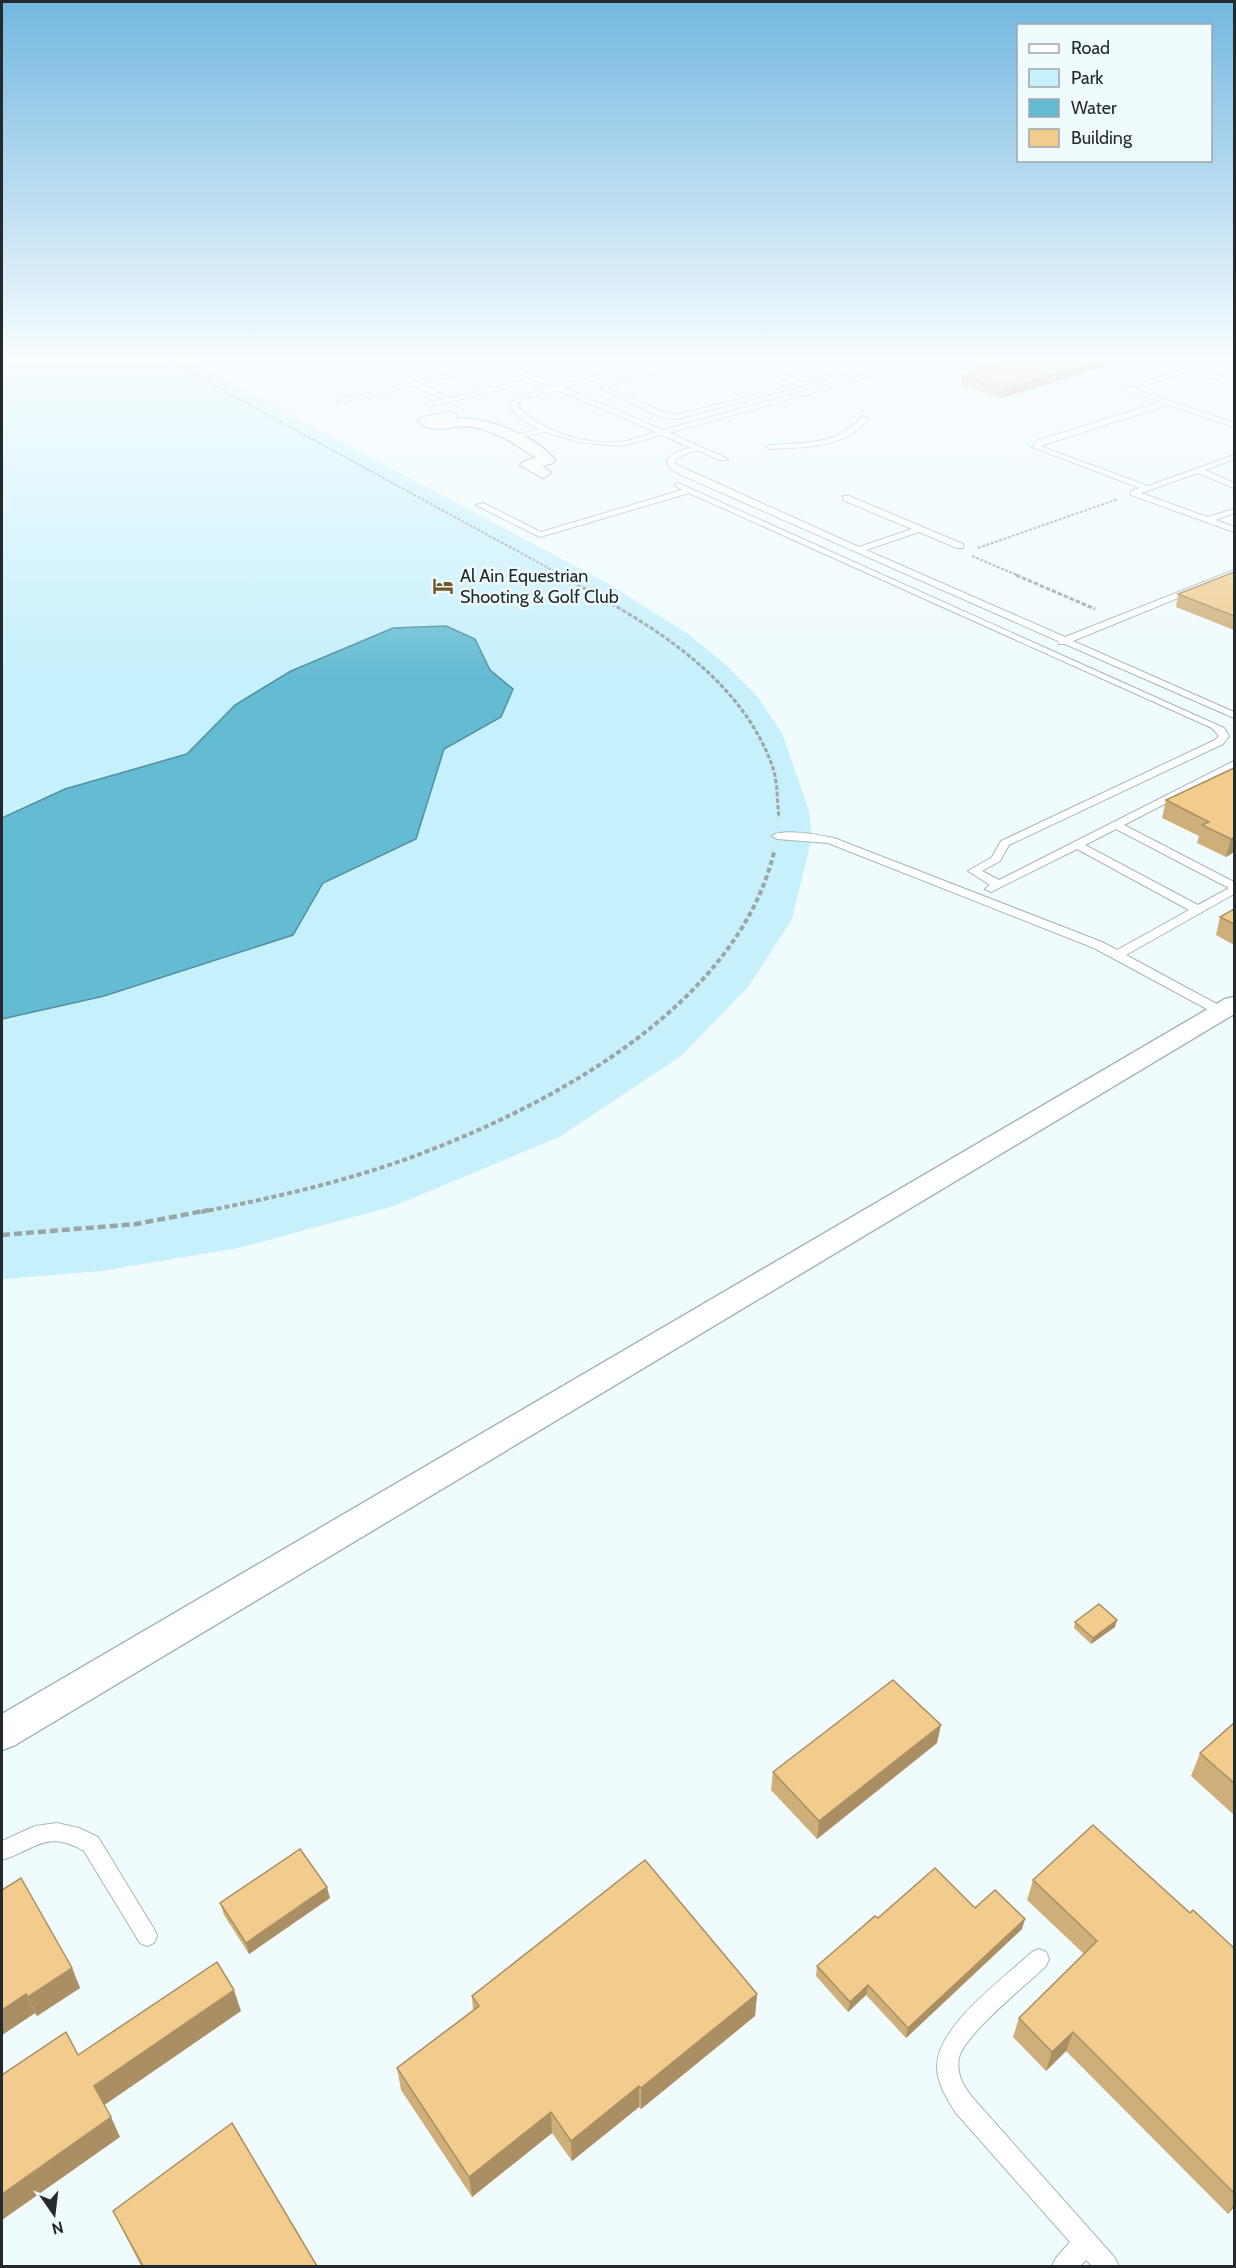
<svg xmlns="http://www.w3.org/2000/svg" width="1236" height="2268" font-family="Cabin,sans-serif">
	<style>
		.green { fill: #c5f0fc }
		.water { fill: #64bcd3; stroke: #5190a1; stroke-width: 1.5 }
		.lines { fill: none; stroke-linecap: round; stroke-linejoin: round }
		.lane-casing { stroke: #a6b7bc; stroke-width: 2 }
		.street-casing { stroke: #a6b7bc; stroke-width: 3 }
		.path-far3 { stroke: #9ba4a7; stroke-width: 2; stroke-dasharray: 3 1.5; stroke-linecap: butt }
		.path-far2 { stroke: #9ba4a7; stroke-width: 3; stroke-dasharray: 4.5 2; stroke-linecap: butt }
		.path-far1 { stroke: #9ba4a7; stroke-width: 4; stroke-dasharray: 5 3; stroke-linecap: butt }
		.path { stroke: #9ba4a7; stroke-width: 4.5; stroke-dasharray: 8 4; stroke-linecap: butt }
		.lane { fill: #fff; fill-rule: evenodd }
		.street { fill: #fff; fill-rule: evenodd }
		.wall { fill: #cfaf79 }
		.shaded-wall { fill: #a98f63 }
		.building { fill: #f1cc8d; stroke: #a98f63; stroke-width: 1.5 }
		.labels { text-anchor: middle; stroke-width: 5; stroke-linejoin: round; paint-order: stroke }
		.far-poi-label { font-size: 18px; fill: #242a2c; stroke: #f0fbfe; text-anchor: start }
	</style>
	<rect width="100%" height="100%" fill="#f0fbfe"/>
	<path class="green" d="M2 361H190L609 584 688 634 727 666 756 695 782 733 809 811 812 837 792 919 748 987 681 1056 559 1137 394 1206 238 1248 101 1271 2 1279Z"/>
	<path class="water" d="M446 626 475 639 490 670 513 689 501 717 444 749 416 839 323 883 293 935 104 996 2 1019V818L65 789 187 754 235 705 291 671 393 628Z"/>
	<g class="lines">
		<g class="lane-casing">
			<g id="lane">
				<path d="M373 361H380L416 382 494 363 493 361H501L558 385 658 361H667L564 388 663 430 916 361H925L669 433 728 459C718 464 709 453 699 451 691 450 681 456 675 460V464L859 547 912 529 843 500V496H849L963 544V548H957L919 532 866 550 1065 637 1234 570V575L1073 641 1234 712V718L1065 644H1059L1058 641 677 473 668 467 667 459 678 451 691 448 662 435 621 446 578 442 545 432 519 438V434L539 429 519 417 509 406 517 397 551 387 536 381 429 407 425 405 427 404 443 399 414 386 337 403V401L409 383ZM500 365 530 378 450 398 421 384ZM557 390 656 432C644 435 631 441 619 442 584 445 541 431 517 406L521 399Z"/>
				<path d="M397 361H438L435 363H400Z"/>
				<path d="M694 361H703L652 375 649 373Z"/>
				<path d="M739 361H747L804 382 841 372 844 374 677 419 661 417 601 389 606 383 630 378V380L610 385 608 388 666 413 677 415 797 384Z"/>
				<path d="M1187 368 1234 380V384L1187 372 1134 389 1234 423V427L1167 405 1040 446 1148 486 1234 455V459L1205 470 1234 483V488L1198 473 1141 493 1207 517 1234 509V513L1215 520 1234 527V532L1131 495V491L1140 488 1032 447 1036 441 1160 402 1124 389Z"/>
				<path d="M862 416 869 418C845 449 806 447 770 449L766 447 770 445C804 443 840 445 862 416Z"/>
				<path d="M678 483 1224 728 1229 736 1223 744 1009 845 1000 861 982 871 999 880 1234 761V768L1124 825 1234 882V894L1126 955 1226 1009 1228 1012 1226 1015H1218L1094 948 828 843 777 839 772 836C782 828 820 835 834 838L1102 942 1117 950 1189 910 1077 849 991 892 985 889 990 885 968 871 992 857 1001 841 1215 740 1219 736 1212 728 689 493 540 537 476 505 483 503 541 532 682 490 674 485ZM1116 829 1229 888 1198 905 1085 845Z"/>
				<path d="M57 1823 79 1828 98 1837 154 1929 157 1936 154 1943 147 1946 140 1943 84 1851C46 1829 35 1850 2 1860V1841L35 1826Z"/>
				<path d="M1039 1949 1046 1952 1049 1959 1046 1966C1027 1984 963 2036 959 2058 956 2074 963 2085 972 2097L1115 2258 1119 2266H1092L1086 2260 1080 2266H1052L1056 2258 1070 2242 956 2113C947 2099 937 2083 937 2067 936 2027 1004 1978 1032 1952Z"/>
			</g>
		</g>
		<g class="street-casing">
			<g id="street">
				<path d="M450 412 455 413 457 416 455 419C484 415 537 437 555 460L553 463 542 466 551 473 543 478 520 465 523 462 536 458C516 444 489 426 463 426 448 427 430 434 418 421L420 418Z"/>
				<path d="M1234 997V1014L15 1745 2 1750V1714L1225 999Z"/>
			</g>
		</g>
		<g class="path-far3">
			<path d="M169 361 563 576"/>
			<path d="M978 548 1118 499"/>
			<path d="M972 556 1019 576"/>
		</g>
		<g class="path-far2">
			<path d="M560 575C643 620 740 673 773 768 778 784 777 802 779 818"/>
			<path d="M1016 575 1095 609"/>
		</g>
		<path class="path-far1" d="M201 1212C272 1198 344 1182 412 1157 550 1106 737 1006 774 852"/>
		<path class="path" d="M2 1235 136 1224 209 1210"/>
		<use href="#lane" class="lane"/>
		<use href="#street" class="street"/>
	</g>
	<g class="wall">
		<path d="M1117 363 1002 398 961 385 962 376 978 371V368Z"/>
		<path d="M1234 572V630L1176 607 1178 594Z"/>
		<path d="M1234 768V852L1226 857 1197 843 1199 836 1162 818 1166 800Z"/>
		<path d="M1234 909V945L1216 935 1220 917Z"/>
		<path d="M1075 1622 1115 1627 1091 1644 1074 1628Z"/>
		<path d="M1234 1723V1815L1191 1776 1200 1753Z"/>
		<path d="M937 1743 817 1839 771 1790 773 1772Z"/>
		<path d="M1033 1880 1190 1913 1234 1948V2207L1228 2214 1066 2051 1046 2071 1013 2037 1019 2018 1084 1954 1027 1900Z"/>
		<path d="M2 1890 72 1968 80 1988 37 2016 35 2013 2 2035Z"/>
		<path d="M330 1898 249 1954 224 1915 220 1903Z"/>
		<path d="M975 1908 1022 1929 906 2038 866 1995 848 2012 816 1976 817 1966 878 1918Z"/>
		<path d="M757 1994 755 2016 641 2109 639 2107 572 2161 552 2133 472 2197 401 2090 397 2068 473 2010 472 1996Z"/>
		<path d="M113 2211 317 2266H141Z"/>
	</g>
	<g class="shaded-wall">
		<path d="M1097 361H1117V363L1002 398 1003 389Z"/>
		<path d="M1234 837V852L1226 857 1231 839Z"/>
		<path d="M1117 1620 1115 1627 1091 1644 1093 1638Z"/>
		<path d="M941 1725 937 1743 817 1839 819 1821Z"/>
		<path d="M327 1887 330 1898 249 1954 246 1943Z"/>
		<path d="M1025 1919 1022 1929 906 2038 908 2028Z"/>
		<path d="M72 1968 80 1988 37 2016 28 1997Z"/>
		<path d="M868 1985 866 1995 848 2012 850 2002Z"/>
		<path d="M234 1990 241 2011 103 2106 94 2086Z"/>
		<path d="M26 1994 35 2013 2 2035V2010Z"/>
		<path d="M757 1994 755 2016 641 2109V2088Z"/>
		<path d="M1073 2032 1066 2051 1046 2071 1052 2052Z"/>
		<path d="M639 2086V2107L572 2161 571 2141Z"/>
		<path d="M551 2112 552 2133 472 2197 469 2177Z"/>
		<path d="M111 2117 120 2137 2 2220V2194Z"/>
		<path d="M1234 2203V2207L1228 2214Z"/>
	</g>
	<g class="building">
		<path d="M1005 361H1097L1003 389 962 376 982 370 978 368Z"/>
		<path d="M1234 572V616L1178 594Z"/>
		<path d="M1234 768V837L1231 839 1202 825 1209 822 1166 800Z"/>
		<path d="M1234 909V924L1220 917Z"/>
		<path d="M1099 1604 1117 1620 1093 1638 1075 1622Z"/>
		<path d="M893 1680 941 1725 819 1821 773 1772Z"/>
		<path d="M1234 1723V1783L1200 1753Z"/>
		<path d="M1093 1825 1190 1913 1193 1910 1234 1948V2193L1073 2032 1052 2052 1019 2018 1097 1941 1033 1880Z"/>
		<path d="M300 1849 327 1887 246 1943 220 1903Z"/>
		<path d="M645 1860 757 1994 641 2088 639 2086 571 2141 551 2112 469 2177 397 2068 479 2006 472 1996Z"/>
		<path d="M935 1868 975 1908 995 1890 1025 1919 908 2028 868 1985 850 2002 817 1966 875 1916 878 1918Z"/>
		<path d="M21 1878 72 1968 28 1997 26 1994 2 2010V1890Z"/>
		<path d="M217 1962 234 1990 94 2086 111 2117 2 2194V2075L66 2032 78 2055Z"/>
		<path d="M232 2123 317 2266H143L113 2211Z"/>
	</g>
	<linearGradient id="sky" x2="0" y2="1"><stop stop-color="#73b7e0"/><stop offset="0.53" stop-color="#f8fdff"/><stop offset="1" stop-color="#f8fdff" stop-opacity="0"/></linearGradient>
	<rect width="1236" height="678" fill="url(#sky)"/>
	<defs>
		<g id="hotel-bare" transform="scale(1.62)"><path d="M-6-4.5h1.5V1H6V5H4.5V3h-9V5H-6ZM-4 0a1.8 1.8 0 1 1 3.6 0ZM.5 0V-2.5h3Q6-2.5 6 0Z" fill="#715728" stroke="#f0fbfe" stroke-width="2.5" paint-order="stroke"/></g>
	</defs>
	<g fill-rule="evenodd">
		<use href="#hotel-bare" x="443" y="586"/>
	</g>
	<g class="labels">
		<g class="far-poi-label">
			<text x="460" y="582">Al Ain Equestrian<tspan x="460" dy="21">Shooting &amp; Golf Club</tspan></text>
		</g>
	</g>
	<rect width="1236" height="2268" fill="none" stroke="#242a2c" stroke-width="6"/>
	<rect x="1017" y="24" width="195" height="138" fill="#f0fbfe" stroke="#9ea7aa" stroke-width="1.5"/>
	<rect x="1029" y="44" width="30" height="9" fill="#ffffff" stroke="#9ea7aa" stroke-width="1.5"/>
	<text x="1071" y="54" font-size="18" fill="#242a2c">Road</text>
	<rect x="1029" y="69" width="30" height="18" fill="#c5f0fc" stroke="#9ea7aa" stroke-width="1.5"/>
	<text x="1071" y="84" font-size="18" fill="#242a2c">Park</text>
	<rect x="1029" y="99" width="30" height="18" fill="#64bcd3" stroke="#9ea7aa" stroke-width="1.5"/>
	<text x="1071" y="114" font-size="18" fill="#242a2c">Water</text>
	<rect x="1029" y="129" width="30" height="18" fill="#f1cc8d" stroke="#9ea7aa" stroke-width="1.5"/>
	<text x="1071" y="144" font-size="18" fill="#242a2c">Building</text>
	<g transform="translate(54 2214) rotate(166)" stroke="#f0fbfe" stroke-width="4.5" paint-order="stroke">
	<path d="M0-4.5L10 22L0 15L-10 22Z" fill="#242a2c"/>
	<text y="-9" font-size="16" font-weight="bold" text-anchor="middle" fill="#242a2c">N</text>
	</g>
</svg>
